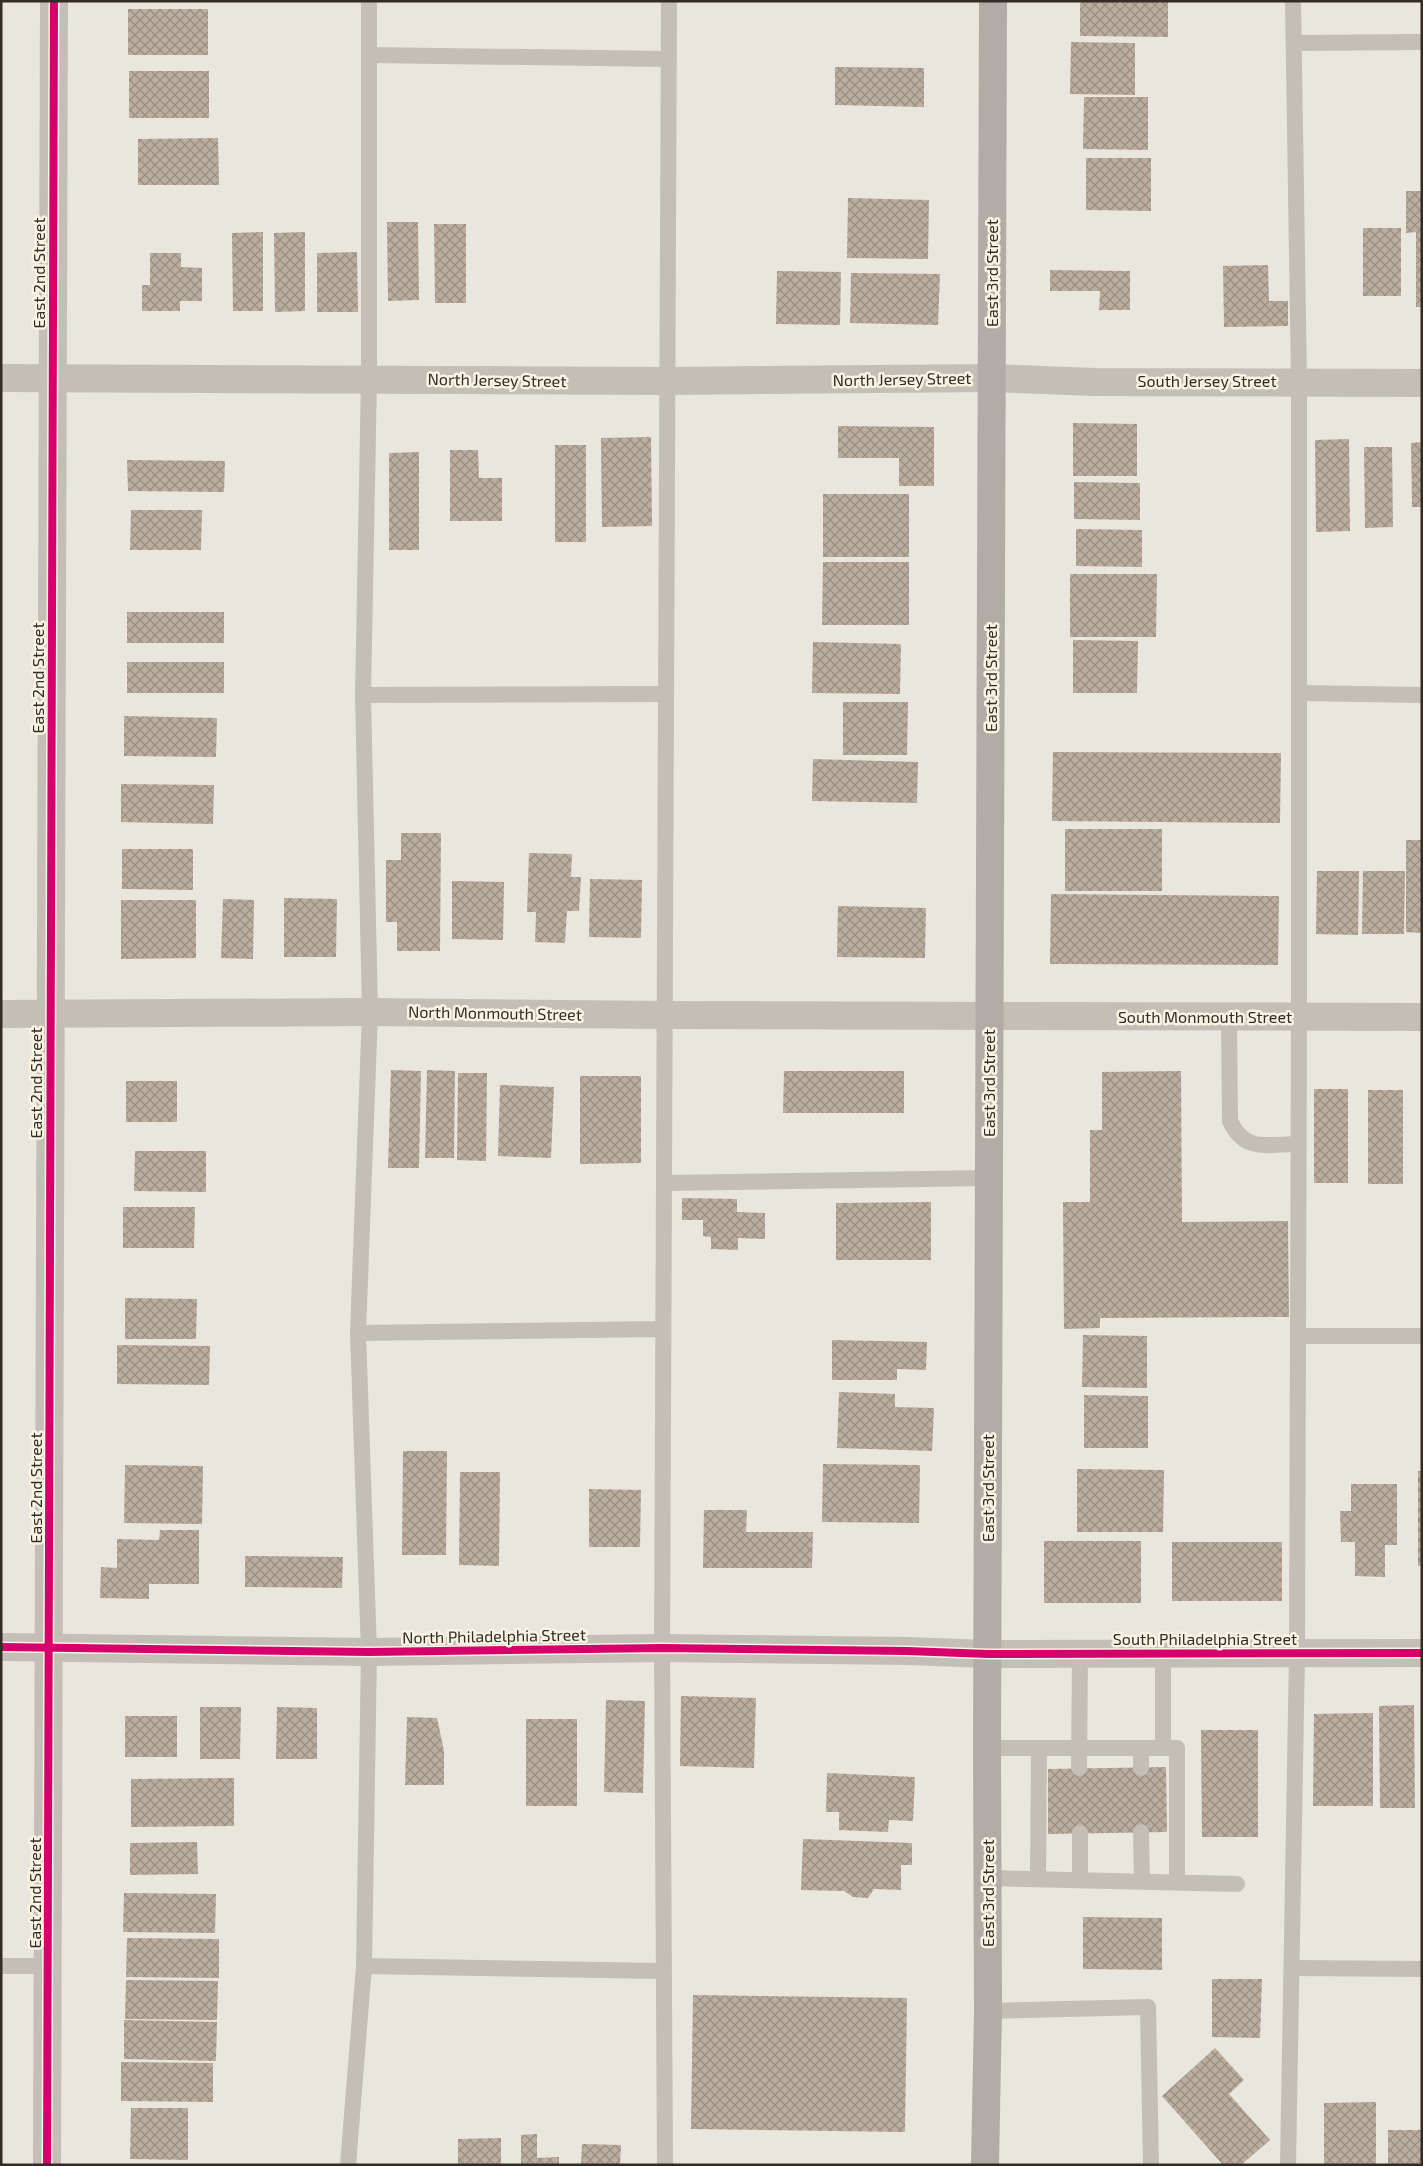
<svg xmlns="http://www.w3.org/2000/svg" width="1423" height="2166" font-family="'Exo 2',sans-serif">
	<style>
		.building { fill: url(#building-cross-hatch) }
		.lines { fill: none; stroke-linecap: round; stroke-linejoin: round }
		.service { stroke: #c3bfb6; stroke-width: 16 }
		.minor { stroke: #c3bfb6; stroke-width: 28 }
		.primary { stroke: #b1ada6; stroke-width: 28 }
		.cycleway-casing { stroke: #f8f3e3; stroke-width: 11 }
		.cycleway { stroke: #d6006c; stroke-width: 8 }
		.labels { text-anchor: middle; stroke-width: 5; stroke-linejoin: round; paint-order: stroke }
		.street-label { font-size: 16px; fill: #322c25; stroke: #f8f3e3 }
	</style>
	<defs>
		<pattern id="building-cross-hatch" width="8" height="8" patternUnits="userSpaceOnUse" patternTransform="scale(1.25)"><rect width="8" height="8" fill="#bcae9f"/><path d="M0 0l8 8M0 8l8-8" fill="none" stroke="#998e81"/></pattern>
	</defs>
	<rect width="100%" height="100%" fill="#e9e6dd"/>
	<g class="building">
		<path d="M1080 1H1168V37L1080 36Z"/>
		<rect x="128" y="9" width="80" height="46"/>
		<path d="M1071 42 1135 43V95L1070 94Z"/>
		<path d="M835 67 924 68V107L835 105Z"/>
		<rect x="129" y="71" width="80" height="47"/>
		<path d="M1084 97H1148V150L1083 149Z"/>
		<path d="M218 138 219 185H138V139Z"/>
		<path d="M1086 158H1151V211L1086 210Z"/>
		<path d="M1406 191H1422V307H1416V232L1406 233Z"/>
		<path d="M848 198 929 200 928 259 847 258Z"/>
		<path d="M387 222H418L419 300 388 301Z"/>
		<path d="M434 224H466V303H435Z"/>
		<rect x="1363" y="228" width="38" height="68"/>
		<path d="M263 232V311H233L232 233Z"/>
		<path d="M305 232V311L275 312 274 233Z"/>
		<path d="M357 252 358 312H317V253Z"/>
		<path d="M150 253H181V267L202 268V301H180V311H142V285H150Z"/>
		<path d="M1268 265 1269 301H1288V326L1224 327 1223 266Z"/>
		<path d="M1050 270 1130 271V310H1099L1100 291H1050Z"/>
		<path d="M777 271 841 272 840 325 776 324Z"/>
		<path d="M851 273 940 274 938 325 850 323Z"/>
		<path d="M1073 423 1137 424V476H1073Z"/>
		<path d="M838 426 934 427V486H899V458H838Z"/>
		<path d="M651 437 652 526 602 527 601 438Z"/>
		<path d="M1349 439 1350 531 1316 532 1315 440Z"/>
		<path d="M1422 442V507H1412L1411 443Z"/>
		<rect x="555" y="445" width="31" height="97"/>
		<path d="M1364 447H1392L1393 527 1365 528Z"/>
		<path d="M450 450H478L479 478H502V521H450Z"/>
		<path d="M419 452V550H389V453Z"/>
		<path d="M127 460 225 461 224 492 128 491Z"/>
		<path d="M1074 482 1140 483V520L1074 519Z"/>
		<rect x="823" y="494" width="86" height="63"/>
		<path d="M131 510H202L201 550H130Z"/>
		<path d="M1076 529 1142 530V567L1076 566Z"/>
		<path d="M823 562H909V625H822Z"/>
		<path d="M1070 574H1157L1156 637H1070Z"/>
		<rect x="127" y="612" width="97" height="31"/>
		<path d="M1073 640 1138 641 1137 693H1073Z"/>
		<path d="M813 642 901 644 900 694 812 693Z"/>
		<rect x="127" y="662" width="97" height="31"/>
		<path d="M843 702H908L907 755H843Z"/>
		<path d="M124 716 217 718 216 757 124 756Z"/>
		<path d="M1053 752 1281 753 1280 823 1052 821Z"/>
		<path d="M813 759 918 762 917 803 812 801Z"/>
		<path d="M121 784 214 785 213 824 121 822Z"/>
		<rect x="1065" y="829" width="97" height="62"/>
		<path d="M401 833H441L440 951H397V922H386V860H401Z"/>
		<path d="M1406 840H1422V933L1406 932Z"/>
		<path d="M122 849H193V890L122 889Z"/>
		<path d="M529 853 572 854 571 877H581L579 911H567L565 943 535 942 536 912H527Z"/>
		<path d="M1317 871H1359L1358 935 1316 934Z"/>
		<path d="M1363 871H1405L1404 934H1362Z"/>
		<path d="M590 879 642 880 641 938 589 937Z"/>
		<path d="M452 881 504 882 503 940 452 939Z"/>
		<path d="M1051 894 1279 896 1278 965 1050 964Z"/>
		<path d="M284 898 337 899 336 957H284Z"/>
		<path d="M223 899 254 900 253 959 221 958Z"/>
		<path d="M121 900H196V958L121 959Z"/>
		<path d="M838 906 926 908 925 958 837 957Z"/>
		<path d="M391 1070 421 1071 419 1168H388Z"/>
		<path d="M427 1070 455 1071 454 1158H425Z"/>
		<path d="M784 1071H904V1113H783Z"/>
		<path d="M1181 1071 1182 1222 1288 1221 1289 1317 1100 1318V1328L1064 1329 1063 1202H1090V1130H1102V1072Z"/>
		<path d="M458 1073H487L486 1161 457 1160Z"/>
		<path d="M580 1076H641V1163L580 1164Z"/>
		<rect x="126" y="1081" width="51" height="41"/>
		<path d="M500 1085 554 1087 551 1158 498 1156Z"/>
		<rect x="1314" y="1089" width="34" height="94"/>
		<rect x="1368" y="1090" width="35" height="94"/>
		<path d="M135 1151H206V1192L134 1191Z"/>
		<path d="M682 1198 737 1199V1212L765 1213V1239L738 1238V1250L711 1249V1237L703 1236V1220H682Z"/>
		<path d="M931 1202V1260H836V1203Z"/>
		<path d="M123 1207H195L194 1248H123Z"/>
		<path d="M125 1298 197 1299 196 1339H125Z"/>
		<path d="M1083 1335 1147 1336V1388L1082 1387Z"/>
		<path d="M832 1340 927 1342 926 1370 897 1369V1380H832Z"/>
		<path d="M117 1345 210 1346 209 1385 117 1384Z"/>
		<path d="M839 1392 895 1394V1407L934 1408 932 1451 837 1448Z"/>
		<path d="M1084 1395 1148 1396V1448H1084Z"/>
		<path d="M403 1451H447L446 1555H402Z"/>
		<path d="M823 1464 920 1465 919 1523 822 1522Z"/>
		<path d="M125 1465 203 1466 202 1524 124 1523Z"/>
		<path d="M1077 1469 1164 1470 1163 1532H1077Z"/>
		<rect x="1418" y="1471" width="4" height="95"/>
		<path d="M460 1472H500L499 1566 459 1565Z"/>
		<path d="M1351 1484H1397V1545H1385V1577L1355 1576V1542H1341L1340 1511H1351Z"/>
		<path d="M589 1489 641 1490 640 1547H589Z"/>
		<path d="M704 1510H747L746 1532H813L812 1568H703Z"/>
		<path d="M160 1530H199V1584H149V1599L100 1598 101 1567 117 1568V1539L159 1540Z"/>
		<rect x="1044" y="1541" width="97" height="62"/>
		<rect x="1172" y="1542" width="110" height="59"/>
		<path d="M245 1556 343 1557 342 1588 245 1587Z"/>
		<path d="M681 1696 756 1698 754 1768 680 1766Z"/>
		<path d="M606 1700 645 1701 643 1793 604 1792Z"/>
		<path d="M1414 1705 1415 1808H1380L1379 1706Z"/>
		<path d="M200 1707H241L240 1759H200Z"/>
		<path d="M277 1707 317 1708V1759H276Z"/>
		<path d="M1373 1713V1806H1313L1314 1714Z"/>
		<rect x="125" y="1716" width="52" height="41"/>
		<path d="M407 1717 437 1718 444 1751V1785H405Z"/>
		<rect x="526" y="1719" width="51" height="87"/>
		<path d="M1201 1730H1258V1837H1202Z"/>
		<path d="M1166 1767 1167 1832 1048 1834V1769Z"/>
		<path d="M827 1773 915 1777 913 1821 889 1820 888 1832 839 1830V1812H826Z"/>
		<path d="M234 1778V1826L131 1827V1779Z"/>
		<path d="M803 1839 912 1843V1865H901V1890L874 1889 868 1898 853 1897 844 1891 801 1890Z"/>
		<path d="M197 1842 198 1874 130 1875V1843Z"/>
		<path d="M124 1893 216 1894 215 1933 123 1932Z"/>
		<path d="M1083 1917 1162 1918V1970L1083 1969Z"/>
		<path d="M127 1938 219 1939V1978L126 1977Z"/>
		<path d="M1212 1979H1262L1260 2038 1212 2037Z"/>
		<path d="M126 1980 218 1981 217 2020 125 2019Z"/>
		<path d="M693 1995 907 1998 905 2132 691 2129Z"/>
		<path d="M124 2020 217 2022 216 2061 124 2059Z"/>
		<path d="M1215 2048 1244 2080 1229 2094 1270 2140 1241 2165H1223L1162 2096Z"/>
		<path d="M121 2062 213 2063V2102L121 2101Z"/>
		<path d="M1376 2102V2165H1324V2103Z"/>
		<path d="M131 2108H188V2160L130 2159Z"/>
		<rect x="1388" y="2130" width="34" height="35"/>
		<path d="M537 2134V2158L559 2157V2165H521V2135Z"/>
		<path d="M501 2138V2165H458V2139Z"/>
		<path d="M582 2144 621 2145 620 2165H581Z"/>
	</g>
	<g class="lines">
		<g class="service">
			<path d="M1294 43 1422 42"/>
			<path d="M369 55 668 59"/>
			<path d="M1299 693 1422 695"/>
			<path d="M363 695 666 694"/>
			<path d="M1229 1017 1230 1121C1245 1153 1267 1144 1298 1144"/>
			<path d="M664 1183 988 1178"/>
			<path d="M358 1333 663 1329"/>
			<path d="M1298 1336H1422"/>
			<path d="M987 1748H1177V1882"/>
			<path d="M1141 1748V1768"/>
			<path d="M1163 1748V1653"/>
			<path d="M1079 1768 1080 1653"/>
			<path d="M1141 1832 1142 1881"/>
			<path d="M1080 1833V1879"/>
			<path d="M988 1878 1237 1884"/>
			<path d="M1038 1879 1039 1748"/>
			<path d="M1 1966H48"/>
			<path d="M364 1966 663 1971"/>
			<path d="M1293 1968 1422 1969"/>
			<path d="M988 2011 1148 2007 1151 2165"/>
			<path d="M348 2165 364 1966 369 1652 358 1333 370 1012 363 695 369 379V1"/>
			<path d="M665 2165 662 1648 669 1"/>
			<path d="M1288 2165 1297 1653 1299 1018V381L1293 1"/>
		</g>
		<g class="minor">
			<path d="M1 378 667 381 992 378 1095 382 1422 383"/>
			<path d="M1 1014 370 1012 665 1015 1422 1017"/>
			<path d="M1 1647 369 1652 662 1648 907 1651 988 1654 1422 1653"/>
			<path d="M47 2165 54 1"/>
		</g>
		<path class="primary" d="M985 2165 988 2011 987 1748 993 1"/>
		<g class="cycleway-casing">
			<g id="cycleway">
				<path d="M1 1647 369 1652 662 1648 907 1651 988 1654 1422 1653"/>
				<path d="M47 2165 54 1"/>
			</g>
		</g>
		<use href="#cycleway" class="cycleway"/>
	</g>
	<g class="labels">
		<g class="street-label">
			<text transform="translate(39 273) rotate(-90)" y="6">East 2nd Street</text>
			<text transform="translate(992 273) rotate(-90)" y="6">East 3rd Street</text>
			<text transform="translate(902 379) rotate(-1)" y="6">North Jersey Street</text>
			<text transform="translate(497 380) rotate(1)" y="6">North Jersey Street</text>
			<text x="1207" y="387">South Jersey Street</text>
			<text transform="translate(38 678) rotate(-90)" y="6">East 2nd Street</text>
			<text transform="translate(991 678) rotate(-90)" y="6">East 3rd Street</text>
			<text transform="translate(495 1013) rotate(1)" y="6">North Monmouth Street</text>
			<text x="1205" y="1023">South Monmouth Street</text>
			<text transform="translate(36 1083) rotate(-90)" y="6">East 2nd Street</text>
			<text transform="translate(989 1083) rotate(-90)" y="6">East 3rd Street</text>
			<text transform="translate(36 1488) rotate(-90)" y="6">East 2nd Street</text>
			<text transform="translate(988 1488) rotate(-90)" y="6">East 3rd Street</text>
			<text transform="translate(494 1636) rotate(-1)" y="6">North Philadelphia Street</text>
			<text x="1205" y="1645">South Philadelphia Street</text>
			<text transform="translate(35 1893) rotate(-90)" y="6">East 2nd Street</text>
			<text transform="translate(988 1893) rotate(-90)" y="6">East 3rd Street</text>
		</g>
	</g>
	<rect width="1423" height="2166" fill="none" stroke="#322c25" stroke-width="5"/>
</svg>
